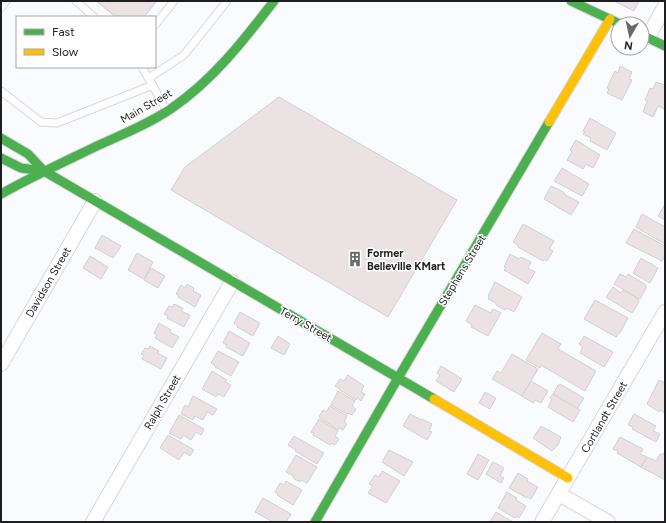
<svg xmlns="http://www.w3.org/2000/svg" width="666" height="523" font-family="Figtree,sans-serif">
	<style>
		.building { fill: #eae2e3; stroke: #d2d1d2 }
		.lines { fill: none; stroke-linecap: round; stroke-linejoin: round }
		.lane-casing { stroke: #d8d8db; stroke-width: 9 }
		.street-casing { stroke: #d8d8db; stroke-width: 16 }
		.fast-casing { stroke: #d8d8db; stroke-width: 11 }
		.slow-casing { stroke: #d8d8db; stroke-width: 11 }
		.lane { stroke: #fefeff; stroke-width: 7 }
		.street { stroke: #fefeff; stroke-width: 14 }
		.fast { stroke: #4caf50; stroke-width: 9 }
		.slow { stroke: #ffc107; stroke-width: 9 }
		.labels { text-anchor: middle; stroke-width: 3; stroke-linejoin: round; paint-order: stroke }
		.street-label { font-size: 11px; fill: #1e1e21; stroke: #fff }
		.poi-label { font-size: 11px; font-weight: bold; fill: #1e1e21; stroke: #fff; text-anchor: start }
	</style>
	<rect width="100%" height="100%" fill="#fafbfe"/>
	<g class="building">
		<path d="M96 1H157L144 17H116Z"/>
		<path d="M614 1H639L634 11Z"/>
		<path d="M620 66 632 72 629 79 632 80 622 100 607 93 609 89 607 88 615 71 618 73Z"/>
		<path d="M656 82 665 85V106L664 109 658 106 653 117 643 112 647 101 645 100 650 88 653 89Z"/>
		<path d="M279 97 457 200 388 317 171 190 185 167Z"/>
		<path d="M590 118 616 133 607 150 590 141 591 138 583 134 585 132 583 131Z"/>
		<path d="M576 140 600 155 593 168 586 164 583 169 567 160 572 152 570 150Z"/>
		<path d="M562 168 589 184 582 196 554 181Z"/>
		<path d="M551 186 562 191 567 196 579 202 571 215 544 199Z"/>
		<path d="M665 204V220L658 216Z"/>
		<path d="M642 214 665 227V244L636 227Z"/>
		<path d="M523 224 554 241 549 249 553 251 547 261 544 259 543 261 518 247V245L513 242Z"/>
		<path d="M634 229 665 246V256L662 261 626 243Z"/>
		<path d="M102 235 121 246 113 258 95 248Z"/>
		<path d="M137 253 153 262 144 279 128 270Z"/>
		<path d="M510 254 519 259 521 257 531 262 528 268 535 272 528 284 504 270 506 268 504 267Z"/>
		<path d="M90 256 108 267 101 279 83 268Z"/>
		<path d="M641 258 658 268 650 283 633 273Z"/>
		<path d="M151 268 165 276 158 288 144 280Z"/>
		<path d="M620 274 626 277 628 274 646 285V288L640 299 614 284Z"/>
		<path d="M495 282 522 297 514 312 507 308 505 310 496 305V303L488 299 489 297 488 296Z"/>
		<path d="M187 284 194 288 193 291 201 295 195 307 178 297 179 296 176 294 181 285 185 288Z"/>
		<path d="M613 287 621 293 623 290 638 299 639 302 632 313 606 297Z"/>
		<path d="M595 300 628 318 620 333H619L616 337 584 319Z"/>
		<path d="M174 304 183 308 181 311 190 315 184 327 167 318 168 316 164 314 169 306 172 307Z"/>
		<path d="M475 305 491 313 493 309 501 313 488 336 471 327 472 325 466 321Z"/>
		<path d="M240 312 260 323 253 336 237 327 238 326 234 323Z"/>
		<path d="M159 323 171 330 170 332 179 337 172 348 155 338 157 335 154 333Z"/>
		<path d="M229 331 250 343 243 356 226 347 227 345 223 343Z"/>
		<path d="M542 333 561 344 558 349 596 371 585 391 541 365 540 368 526 360Z"/>
		<path d="M278 336 290 344 284 355 271 348Z"/>
		<path d="M584 336 613 352 604 367 580 353 583 347 579 344Z"/>
		<path d="M150 346 159 351 157 353 167 358 161 369 142 359 144 355 141 354 145 348 148 349Z"/>
		<path d="M218 351 239 362 231 376 215 367V365L211 363Z"/>
		<path d="M512 354 538 369 522 396 492 379 497 371 501 373Z"/>
		<path d="M441 366 462 379 454 392 436 381 440 375 437 373Z"/>
		<path d="M212 371 227 380 225 382 231 385 224 397 218 394 216 397 202 389Z"/>
		<path d="M348 375 364 386 361 392 365 394 361 401 357 398 356 400 340 390V389L335 386 340 379 344 381Z"/>
		<path d="M659 380 665 383V413L660 410 659 412 647 404Z"/>
		<path d="M531 381 548 391 541 403 535 400 533 403 522 396Z"/>
		<path d="M560 384 584 398 577 409 553 394 558 385H560Z"/>
		<path d="M338 391 355 401 352 406 356 409 352 415 348 413 347 414 331 405Z"/>
		<path d="M485 392 496 398 490 409 479 403Z"/>
		<path d="M553 394 580 410 573 422 548 407 552 399 550 398Z"/>
		<path d="M193 396 217 409 213 415 207 412 203 420 195 416 193 420 181 414 185 405 188 407Z"/>
		<path d="M330 406 347 416 344 422 347 424 343 430 339 428 338 430 319 417 323 410 326 412Z"/>
		<path d="M410 414 421 420 422 419 432 424 429 431 432 432 427 440 403 426Z"/>
		<path d="M634 414 656 426 653 431 660 434 656 442 632 429 633 427 628 425Z"/>
		<path d="M179 415 204 429 201 435 196 432 191 440 183 435 181 439 169 433Z"/>
		<path d="M319 419 338 431 335 436 339 439 335 445 331 443 330 445 313 435 314 433 311 432Z"/>
		<path d="M541 426 561 437 558 445 552 451 533 438Z"/>
		<path d="M168 435 194 450 190 456 184 452 179 460 160 448Z"/>
		<path d="M294 436 324 453 317 464 295 451 296 450 288 445Z"/>
		<path d="M620 437 643 449 640 454 647 457 641 467 617 453 618 451 613 449Z"/>
		<path d="M389 450 413 462 404 476 382 462Z"/>
		<path d="M663 453 665 454V480L641 467 647 457 656 461 660 454 662 455Z"/>
		<path d="M478 454 489 460 478 480 467 474Z"/>
		<path d="M296 455 317 467 307 483 301 480 300 482 293 478 294 476 286 472Z"/>
		<path d="M493 462 504 468 500 476 504 478 501 483 486 474Z"/>
		<path d="M382 471 400 481 386 503 368 493 373 486 369 484 375 475 379 477Z"/>
		<path d="M518 473 528 479 527 481 538 487 531 499 527 497V498L509 488Z"/>
		<path d="M286 481 302 490 293 505 277 495 278 494 275 492 280 483 284 485Z"/>
		<path d="M507 492 517 498 516 500 526 506 519 518 516 516 515 518 498 508Z"/>
		<path d="M263 498 291 514 286 522H273L255 512Z"/>
		<path d="M496 512 513 522H490Z"/>
	</g>
	<g class="lines">
		<g class="lane-casing">
			<g id="lane">
				<path d="M76 1 94 17"/>
				<path d="M1 8 6 1"/>
				<path d="M155 25 174 1"/>
				<path d="M142 67 166 109"/>
				<path d="M149 78 184 55 227 1"/>
				<path d="M1 91 41 122 57 123 153 85"/>
			</g>
		</g>
		<g class="street-casing">
			<g id="street">
				<path d="M648 37 665 6"/>
				<path d="M1 364 95 201"/>
				<path d="M559 494 608 522"/>
				<path d="M93 522 232 282"/>
				<path d="M542 522 665 312"/>
			</g>
		</g>
		<g class="fast-casing">
			<g id="fast">
				<path d="M571 1 620 24"/>
				<path d="M642 35 665 46"/>
				<path d="M1 138 28 154 44 171"/>
				<path d="M1 158 21 168 44 171"/>
				<path d="M44 171 434 399"/>
				<path d="M1 194C33 176 66 161 99 145 123 134 149 124 172 108 213 80 244 40 274 1"/>
				<path d="M315 522 398 378 549 122"/>
			</g>
		</g>
		<g class="slow-casing">
			<g id="slow">
				<path d="M549 122 610 19"/>
				<path d="M434 399 568 478"/>
			</g>
		</g>
		<use href="#lane" class="lane"/>
		<use href="#street" class="street"/>
		<use href="#fast" class="fast"/>
		<use href="#slow" class="slow"/>
	</g>
	<defs>
		<g id="building-bare" transform="scale(1.2)"><path d="M-4-6H4V6H1V3H-1V6H-4ZM-2.5-4.3h1.7v1.8h-1.7ZM.8-4.3h1.7v1.8H.8ZM-2.5-1h1.7V.8h-1.7ZM.8-1h1.7V.8H.8Z" fill="#6b6b6e" stroke="#fff" stroke-width="2.5" paint-order="stroke"/></g>
	</defs>
	<g fill-rule="evenodd">
		<use href="#building-bare" x="355" y="259"/>
	</g>
	<g class="labels">
		<g class="street-label">
			<text transform="translate(146 106) rotate(-30)" y="4">Main Street</text>
			<text transform="translate(462 270) rotate(-59)" y="4">Stephens Street</text>
			<text transform="translate(48 282) rotate(-60)" y="4">Davidson Street</text>
			<text transform="translate(306 324) rotate(30)" y="4">Terry Street</text>
			<text transform="translate(162 402) rotate(-60)" y="4">Ralph Street</text>
			<text transform="translate(604 417) rotate(-60)" y="4">Cortlandt Street</text>
		</g>
		<g class="poi-label">
			<text x="367" y="257">Former<tspan x="367" dy="13">Belleville KMart</tspan></text>
		</g>
	</g>
	<rect width="666" height="523" fill="none" stroke="#1e1e21" stroke-width="4"/>
	<rect x="16" y="16" width="140" height="52" fill="#ffffff" stroke="#a5a5a6"/>
	<rect x="24" y="29" width="20" height="6" fill="#4caf50" stroke="#a5a5a6"/>
	<text x="52" y="36" font-size="12" fill="#1e1e21">Fast</text>
	<rect x="24" y="49" width="20" height="6" fill="#ffc107" stroke="#a5a5a6"/>
	<text x="52" y="56" font-size="12" fill="#1e1e21">Slow</text>
	<g transform="translate(630 36) rotate(189)"><circle r="19" fill="#ffffff" stroke="#a5a5a6"/>
	<path d="M0-3L7 15L0 10L-7 15Z" fill="#6b6b6e"/>
	<text y="-6" font-size="11" font-weight="bold" text-anchor="middle" fill="#1e1e21">N</text>
	</g>
</svg>
